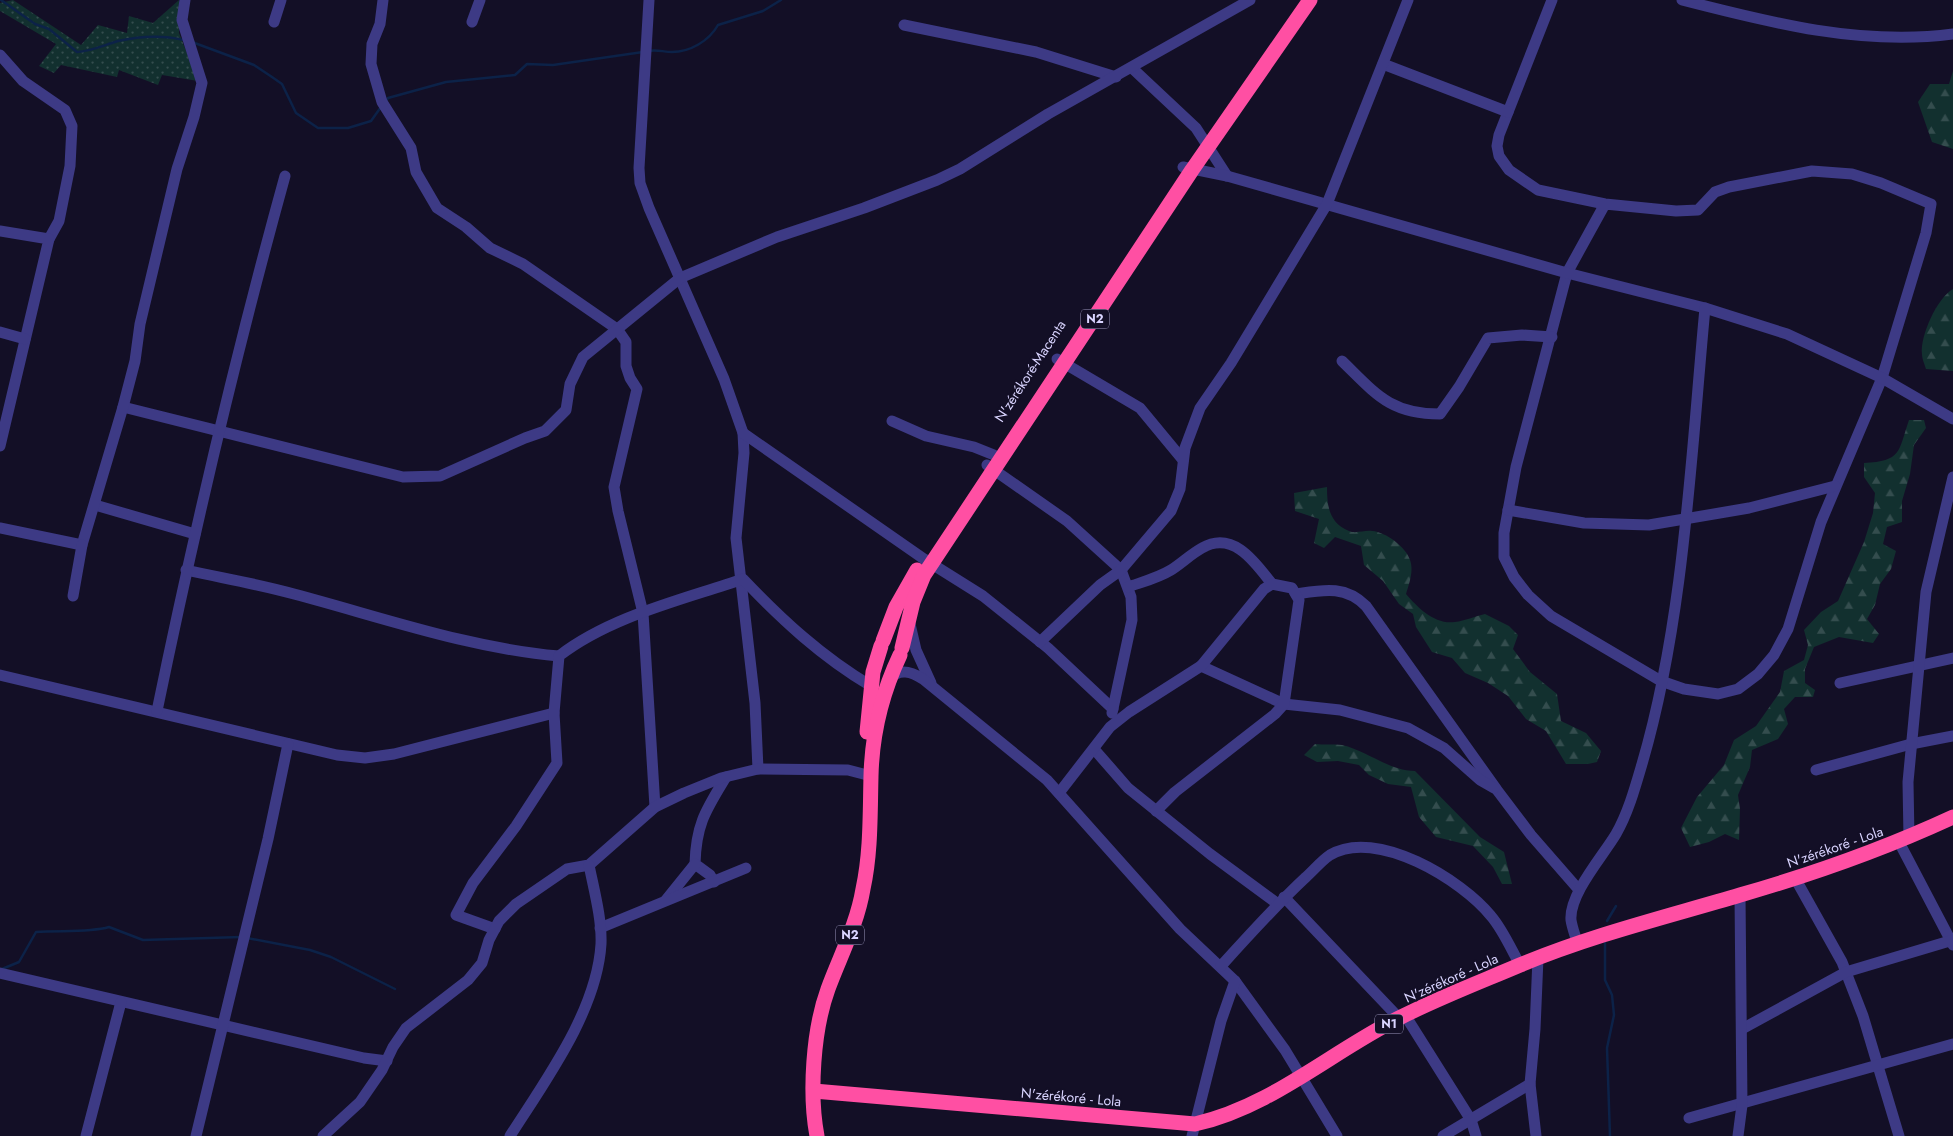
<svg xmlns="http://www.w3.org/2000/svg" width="1953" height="1136" font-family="Jost,sans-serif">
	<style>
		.grass { fill: url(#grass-dots) }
		.forest { fill: url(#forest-firs) }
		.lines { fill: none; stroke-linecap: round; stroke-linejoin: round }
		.stream { stroke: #0c2248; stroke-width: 2.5 }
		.minor { stroke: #3d3a85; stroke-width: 11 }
		.highway { stroke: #ff4fa3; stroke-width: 15 }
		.labels { text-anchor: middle; stroke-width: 4; stroke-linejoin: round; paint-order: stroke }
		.shield { fill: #130f26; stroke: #9e99be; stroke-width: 1 }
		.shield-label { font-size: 12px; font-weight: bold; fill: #d9d4ff }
		.street-label { font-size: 14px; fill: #d9d4ff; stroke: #130f26 }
	</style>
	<defs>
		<pattern id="grass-dots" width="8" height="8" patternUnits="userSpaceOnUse" patternTransform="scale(1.25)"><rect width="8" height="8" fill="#12302f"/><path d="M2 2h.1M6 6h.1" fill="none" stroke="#344d4e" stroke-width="1.8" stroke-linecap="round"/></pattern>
		<pattern id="forest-firs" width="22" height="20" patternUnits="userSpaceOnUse" patternTransform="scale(1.25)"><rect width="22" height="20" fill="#12302f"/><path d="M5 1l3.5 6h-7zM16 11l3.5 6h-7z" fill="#344d4e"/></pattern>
	</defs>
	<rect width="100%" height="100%" fill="#130f26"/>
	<path class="grass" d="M13 0 81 45 98 25 127 33 129 16 153 23 179 0V33L198 81 162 75 158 85 119 70 117 77 61 65 54 73 39 66 56 44 0 11V3Z"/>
	<g class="forest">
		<path d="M1953 71V149L1932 142 1918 102 1930 84H1949Z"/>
		<path d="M1953 289V371L1926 369C1925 365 1922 359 1922 354 1920 336 1937 298 1953 289Z"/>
		<path d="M1909 420H1924L1926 428 1914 445 1910 474 1902 501V522L1887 527 1883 544 1896 551 1891 569 1880 584 1875 605 1867 619 1879 634 1873 643 1839 637 1814 647 1805 669V683L1815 690 1813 697H1795L1784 709 1788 724 1778 739 1752 750 1750 767 1738 795 1740 809 1739 840 1725 834 1709 842 1690 847 1681 828 1697 797 1724 765 1734 740 1756 726 1780 692 1784 671 1804 660 1808 645 1804 630 1821 612 1838 601 1864 542 1873 513 1875 493 1864 477V463C1902 461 1898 452 1909 420Z"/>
		<path d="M1327 487C1327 506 1329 523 1349 531 1355 534 1365 530 1372 531 1386 532 1406 547 1410 560 1414 571 1409 584 1406 594 1418 608 1435 625 1455 622 1465 621 1475 616 1485 614L1509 626 1518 635 1513 649 1530 672 1557 694 1561 721 1586 733 1601 751 1597 762 1588 764H1566L1546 731 1526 719 1508 696 1488 683 1465 673 1452 658 1432 652 1416 627 1413 614 1399 604 1383 581 1364 565 1361 546 1335 537 1324 548 1314 543 1319 519 1295 511 1294 493Z"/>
		<path d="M1315 744C1324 745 1334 744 1342 745 1368 751 1389 771 1415 771L1480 837 1504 852 1512 884H1502L1493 867 1473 846 1436 837 1419 817 1411 787 1388 784 1369 775 1359 765 1338 761 1317 762 1304 755Z"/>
	</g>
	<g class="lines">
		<g class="stream">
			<path d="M1 0 35 24 49 29 77 52C92 51 104 45 118 41 140 36 163 35 184 40"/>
			<path d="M192 42 254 65 272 77 282 84 296 113 318 128H348L371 121 381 107"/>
			<path d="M648 51C657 49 663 52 672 52 690 52 709 41 718 25L763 11 781 0"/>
			<path d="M386 101 388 98 446 82 515 75 527 64 553 65 643 52"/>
			<path d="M1607 921 1616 906"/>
			<path d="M247 938 310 950 331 957 395 989"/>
			<path d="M1605 943V980L1612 995 1614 1015 1607 1048 1610 1136"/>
			<path d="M2 969 19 962 36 932C60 930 88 933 109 927L143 940 241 937"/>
		</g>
		<g class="minor">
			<path d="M383 0 380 24 372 44 371 64 382 102 411 148 416 172 437 208 466 227 490 248 523 264 617 329 626 342V366L630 378 637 389 614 487 618 511 643 613 655 807"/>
			<path d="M649 0 639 168 640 183 649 208 724 379 743 433 744 453 736 538 755 703 758 769"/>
			<path d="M1552 0 1499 135 1497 146 1499 156 1509 170 1538 190 1605 204 1676 211 1698 210 1715 192 1729 187 1812 171 1852 174 1881 183 1931 204 1926 233 1882 378 1821 522 1788 629 1774 655 1758 674 1738 689 1718 694 1684 689 1661 681 1551 616 1528 595 1514 577 1504 557V533L1516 467 1567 273 1605 204"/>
			<path d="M1682 0C1771 23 1861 46 1953 34"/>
			<path d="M274 22 281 0"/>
			<path d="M472 22 480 0"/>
			<path d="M904 25 1036 52 1116 77"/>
			<path d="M0 55 23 81 65 110 72 126 70 166 59 221 49 239"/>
			<path d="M1383 64 1508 112"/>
			<path d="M1132 68 1196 128 1227 176"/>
			<path d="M1183 167 1227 176 1567 273 1705 308 1787 334 1882 378 1953 419"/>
			<path d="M0 231 49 239 0 446"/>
			<path d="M0 332 25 339"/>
			<path d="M1057 359 1140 408 1183 460"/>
			<path d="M1342 361C1376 394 1390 414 1440 414L1459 387 1488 338 1522 335 1552 337"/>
			<path d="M123 407 403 477 440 476 525 438 545 431 566 410 570 384 583 357 680 278 777 237 864 208 937 180 960 169 1048 114 1250 0"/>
			<path d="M892 421 926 436 974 447 994 455"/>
			<path d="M743 433 924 559 983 596 1048 648 1113 709"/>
			<path d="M987 465 1067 521 1121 570 1131 597 1132 620 1112 713"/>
			<path d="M95 505 195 534"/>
			<path d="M1508 510 1584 523 1649 525 1749 508 1835 486"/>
			<path d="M0 528 82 545 123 407 135 361 140 324 177 169 194 117 202 83 182 20 185 0"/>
			<path d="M186 570C222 578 258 584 294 594 381 617 468 648 559 656"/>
			<path d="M1128 587C1142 582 1158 578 1171 570 1182 563 1191 554 1202 548 1233 530 1255 562 1272 584"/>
			<path d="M1296 594C1323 590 1345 585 1366 606L1497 790 1531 835 1579 890"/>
			<path d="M73 596 82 545"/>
			<path d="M910 624 916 650 931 683"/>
			<path d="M1040 642 1100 585 1121 570 1171 511 1180 489 1185 448 1200 408 1231 363 1327 204 1408 0"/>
			<path d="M1201 666 1284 704 1340 710 1408 728 1444 748 1480 780 1494 788"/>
			<path d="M0 675 337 755 365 758 394 754 554 713"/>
			<path d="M889 680C899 667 912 672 923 679L1047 780 1180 929 1235 981 1285 1050 1337 1136"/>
			<path d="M1840 683 1953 658"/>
			<path d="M157 711C194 532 236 353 285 176"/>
			<path d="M1094 749 1128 788 1210 854 1278 904"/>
			<path d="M1816 770 1911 744 1953 736"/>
			<path d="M1059 793 1110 727 1129 712 1201 666 1264 589 1272 584 1292 588 1299 600 1284 704 1275 714 1175 792 1156 811"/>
			<path d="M1909 838 1908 782 1926 592 1953 477"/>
			<path d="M1899 842 1953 945"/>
			<path d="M1795 878 1842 962 1863 1016 1899 1136"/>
			<path d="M714 882 710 875 695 864C696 824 706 810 726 777"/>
			<path d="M1284 897 1399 1018"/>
			<path d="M666 900 695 864"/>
			<path d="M600 928 746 868"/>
			<path d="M495 929 456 915 473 883 516 826 557 763 554 713 559 656C611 616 682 600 743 579 782 620 822 657 871 686"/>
			<path d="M1577 942C1575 935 1572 927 1571 920 1569 894 1603 856 1616 834 1628 813 1635 788 1642 764 1684 621 1691 456 1705 308"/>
			<path d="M1221 966C1248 936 1275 906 1305 878 1313 871 1321 861 1330 855 1376 827 1462 880 1491 916 1503 930 1511 949 1520 965"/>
			<path d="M0 973 364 1058 387 1061"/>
			<path d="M1405 1015 1471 1120 1476 1136"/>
			<path d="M1742 1029 1846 972 1953 940"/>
			<path d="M1689 1118 1953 1044"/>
			<path d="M86 1136 121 1002"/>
			<path d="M196 1136 268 839 288 744"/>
			<path d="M323 1136 360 1102 382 1070 393 1047 406 1028 468 980 482 963 489 940 499 921 516 904 567 869 589 865 655 807 684 793 721 778 758 769 848 770 871 776"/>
			<path d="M510 1136C545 1081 597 1011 601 944 602 919 594 890 589 865"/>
			<path d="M1192 1136 1221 1021 1235 981"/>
			<path d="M1443 1136 1530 1084"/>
			<path d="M1536 1136 1530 1084 1535 1029 1538 958"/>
			<path d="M1738 1136 1742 1105 1740 895"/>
		</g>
		<g class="highway">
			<path d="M883 641 896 607 917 570"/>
			<path d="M902 648 913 602 924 575 1192 170 1310 0"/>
			<path d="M867 732 873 672 881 646"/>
			<path d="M814 1091 1195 1124C1271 1107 1331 1052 1399 1018 1438 998 1480 982 1520 965 1592 935 1666 917 1740 895 1813 874 1884 849 1953 817"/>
			<path d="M817 1136C809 1094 813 1030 828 989 840 956 857 925 863 889 871 852 870 814 871 776 872 733 882 693 900 655"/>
		</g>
	</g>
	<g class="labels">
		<g class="shield">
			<rect x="1081" y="309.5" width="28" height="19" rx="4"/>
			<rect x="836" y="925.5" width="28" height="19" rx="4"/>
			<rect x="1375" y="1014.5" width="28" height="19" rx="4"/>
		</g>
		<g class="shield-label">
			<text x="1095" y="323">N2</text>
			<text x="850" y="939">N2</text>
			<text x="1389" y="1028">N1</text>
		</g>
		<g class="street-label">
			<text transform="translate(1030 371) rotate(-57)" y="5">N'zérékoré-Macenta</text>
			<text transform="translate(1835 847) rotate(-19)" y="5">N'zérékoré - Lola</text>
			<text transform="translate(1451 978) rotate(-24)" y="5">N'zérékoré - Lola</text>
			<text transform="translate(1071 1097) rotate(5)" y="5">N'zérékoré - Lola</text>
		</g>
	</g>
</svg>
